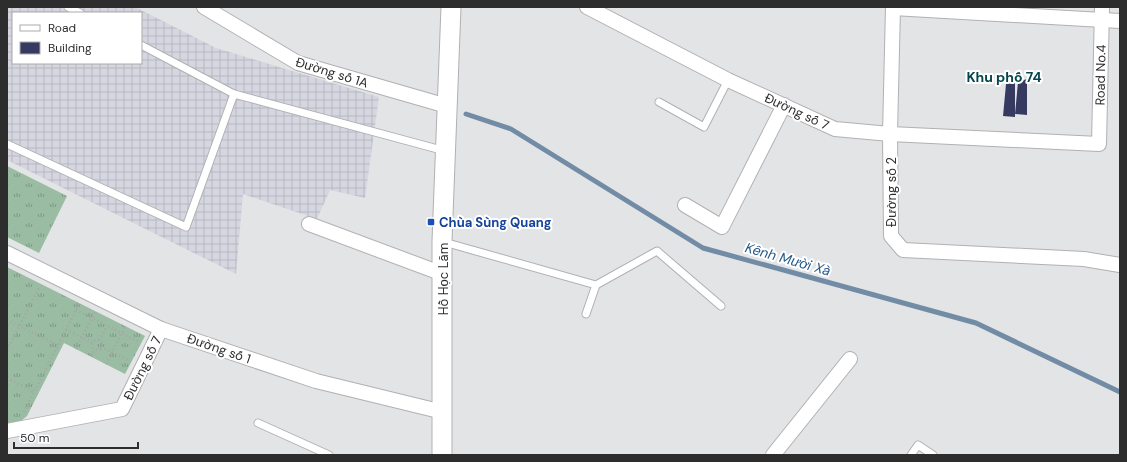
<svg xmlns="http://www.w3.org/2000/svg" width="1127" height="462" font-family="'DM Sans',sans-serif">
	<style>
		.industrial { fill: url(#industrial-grid); fill-rule: evenodd }
		.grass { fill: url(#grass-tufts) }
		.lines { fill: none; stroke-linecap: round; stroke-linejoin: round }
		.stream { stroke: #728ca6; stroke-width: 5 }
		.building { fill: #363a60 }
		.service-casing { stroke: #b1b1b4; stroke-width: 9 }
		.minor-casing { stroke: #b1b1b4; stroke-width: 16 }
		.secondary-casing { stroke: #b1b1b4; stroke-width: 21 }
		.path { stroke: #a5a5a7; stroke-width: 2.5; stroke-dasharray: 1 3; stroke-linecap: butt }
		.service { stroke: #fff; stroke-width: 7 }
		.minor { stroke: #fff; stroke-width: 14 }
		.secondary { stroke: #fff; stroke-width: 19 }
		.transit-dot { fill: #1a4fb4; stroke: #fff; stroke-width: 1.5 }
		.labels { text-anchor: middle; stroke-width: 4; stroke-linejoin: round; paint-order: stroke }
		.street-label { font-size: 13px; fill: #2d2d2e; stroke: #fff }
		.transit-label { font-size: 13px; font-weight: bold; fill: #164399; stroke: #fff; text-anchor: start }
		.neighbourhood-label { font-size: 14px; font-weight: bold; fill: #04464d; stroke: #fff }
		.water-label { font-size: 14px; font-style: italic; fill: #235989; stroke: #fff }
	</style>
	<defs>
		<pattern id="industrial-grid" width="8" height="8" patternUnits="userSpaceOnUse"><rect width="8" height="8" fill="#d5d6e0"/><path d="M0 4h8M4 0v8" fill="none" stroke="#b7b8c0"/></pattern>
		<pattern id="grass-tufts" width="24" height="20" patternUnits="userSpaceOnUse"><rect width="24" height="20" fill="#99bca2"/><path d="M3 7l-1-3M5 7V3M7 7l1-3M15 17l-1-3M17 17v-4M19 17l1-3" fill="none" stroke="#7d9984"/></pattern>
	</defs>
	<rect width="100%" height="100%" fill="#e3e4e6"/>
	<path class="industrial" d="M7 7H135L216 48 379 97 365 198 330 190 317 219 243 194 236 274 7 160ZM13 13H141V63H13Z"/>
	<g class="grass">
		<path d="M7 166 67 196 39 253 7 237Z"/>
		<path d="M7 267 145 336 125 374 64 343 27 416 21 421 7 426Z"/>
	</g>
	<g class="lines">
		<path class="stream" d="M466 114 511 129 703 248 976 323 1120 392"/>
	</g>
	<g class="building">
		<path d="M1027 79V115L1015 114 1018 82Z"/>
		<path d="M1015 81V117L1003 116 1006 84Z"/>
	</g>
	<g class="lines">
		<g class="service-casing">
			<g id="service">
				<path d="M68 7 80 13"/>
				<path d="M141 45 234 94 445 151"/>
				<path d="M659 102 704 127 728 80"/>
				<path d="M7 144 186 227 234 94"/>
				<path d="M444 242 596 285 586 314"/>
				<path d="M596 285 657 251 721 306"/>
				<path d="M258 423 329 455"/>
				<path d="M911 455 918 445 933 455"/>
			</g>
		</g>
		<g class="minor-casing">
			<g id="minor">
				<path d="M204 7 298 63 447 106"/>
				<path d="M587 7 728 80 835 129 890 134 1099 144 1102 7"/>
				<path d="M893 7 890 134 891 236 903 250 1084 259 1120 265"/>
				<path d="M893 8 1120 21"/>
				<path d="M685 205 722 227 784 105"/>
				<path d="M309 224 443 274"/>
				<path d="M7 253 161 329 316 381 443 412"/>
				<path d="M7 431 122 409 161 329"/>
				<path d="M773 455 850 359"/>
			</g>
		</g>
		<g class="secondary-casing">
			<path id="secondary" d="M442 455V241L451 7"/>
		</g>
		<g class="path">
			<path d="M76 310 139 342"/>
			<path d="M7 320 58 345"/>
			<path d="M66 330 92 342"/>
			<circle cx="97" cy="345" r="5"/>
			<path d="M99 340 107 326"/>
			<path d="M101 347 130 361"/>
			<path d="M76 349 95 312"/>
			<path d="M7 350 40 286"/>
			<path d="M91 356 95 349"/>
			<path d="M106 364 125 327"/>
			<path d="M7 378 34 392"/>
			<path d="M24 412 79 304"/>
		</g>
		<use href="#service" class="service"/>
		<use href="#minor" class="minor"/>
		<use href="#secondary" class="secondary"/>
	</g>
	<rect class="transit-dot" x="427" y="218" width="8" height="8" rx="2"/>
	<g class="labels">
		<g class="street-label">
			<text transform="translate(332 72) rotate(17)" y="5">Đường số 1A</text>
			<text transform="translate(1100 75) rotate(-89)" y="5">Road No.4</text>
			<text transform="translate(797 111) rotate(25)" y="5">Đường số 7</text>
			<text transform="translate(891 192) rotate(-90)" y="5">Đường số 2</text>
			<text transform="translate(443 279) rotate(-90)" y="5">Hồ Học Lãm</text>
			<text transform="translate(219 348) rotate(19)" y="5">Đường số 1</text>
			<text transform="translate(142 368) rotate(-64)" y="5">Đường số 7</text>
		</g>
		<g class="transit-label">
			<text x="439" y="227">Chùa Sùng Quang</text>
		</g>
		<g class="neighbourhood-label">
			<text x="1004" y="82">Khu phố 74</text>
		</g>
		<g class="water-label">
			<text transform="translate(788 259) rotate(16)" y="5">Kênh Mười Xà</text>
		</g>
	</g>
	<rect width="1127" height="462" fill="none" stroke="#2d2d2e" stroke-width="16"/>
	<rect x="12" y="12" width="130" height="52" fill="#ffffff" stroke="#ababab"/>
	<rect x="20" y="25" width="20" height="6" fill="#ffffff" stroke="#ababab"/>
	<text x="48" y="32" font-size="12" fill="#2d2d2e">Road</text>
	<rect x="20" y="42" width="20" height="12" fill="#363a60" stroke="#ababab"/>
	<text x="48" y="52" font-size="12" fill="#2d2d2e">Building</text>
	<path d="M14 442v6h124v-6" fill="none" stroke="#2d2d2e" stroke-width="2"/>
	<text x="20" y="442" font-size="12" fill="#2d2d2e" stroke="#ffffff" stroke-width="3" paint-order="stroke">50 m</text>
</svg>
